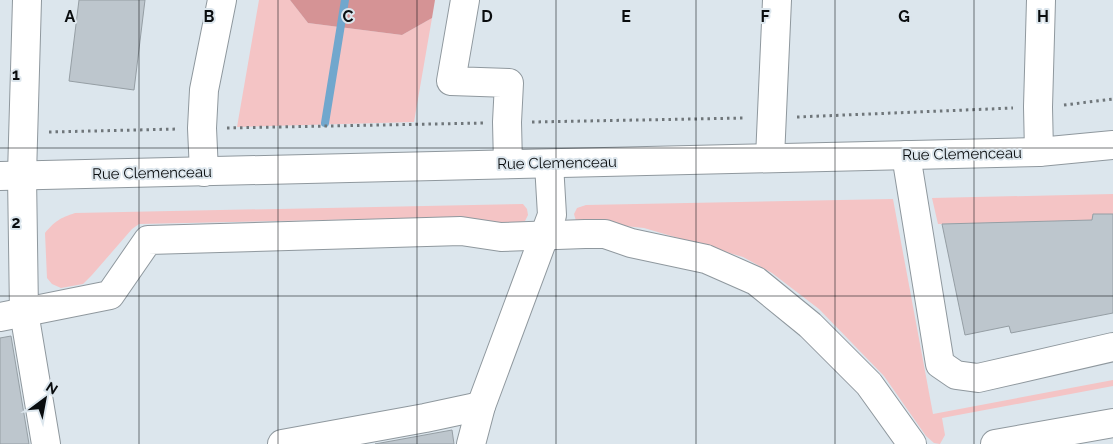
<svg xmlns="http://www.w3.org/2000/svg" width="1113" height="444" font-family="Raleway,sans-serif">
	<style>
		.green { fill: #f4c4c5 }
		.forest { fill: #d59395 }
		.lines { fill: none; stroke-linecap: round; stroke-linejoin: round }
		.stream { stroke: #71a7cd; stroke-width: 8 }
		.building { fill: #bdc6cd; stroke: #959ea4 }
		.minor-casing { stroke: #8f989e; stroke-width: 30 }
		.path { stroke: #6f767a; stroke-width: 3; stroke-dasharray: 2.5 4; stroke-linecap: butt }
		.minor { stroke: #fff; stroke-width: 28 }
		.grid { fill: none; stroke: #0a0d0f; stroke-width: 1; stroke-opacity: 0.55 }
		.labels { text-anchor: middle; stroke-width: 4; stroke-linejoin: round; paint-order: stroke }
		.street-label { font-size: 15px; fill: #0a0d0f; stroke: #dce6ed }
		.grid-label { font-size: 16px; text-anchor: middle; font-weight: bold; fill: #0a0d0f; stroke: #dce6ed; stroke-width: 4; stroke-linejoin: round; paint-order: stroke }
	</style>
	<rect width="100%" height="100%" fill="#dce6ed"/>
	<g class="green">
		<path d="M259 0H290L308 23 402 35 432 18 414 122 237 127Z"/>
		<path d="M1113 194V214H1093L1092 220 942 224H938L932 198Z"/>
		<path d="M893 199 933 414 1113 380V386L942 418 945 435 940 444 934 443 926 436 884 376 819 309 772 273 743 257 644 228 576 221 574 214 577 208 586 205Z"/>
		<path d="M523 204 527 209 528 215 525 221 517 223 484 224 465 217 139 224 132 229 92 275 83 284 61 288 52 284 47 278 45 233C55 221 60 218 75 213Z"/>
	</g>
	<path class="forest" d="M290 0H435L432 18 402 35 308 23Z"/>
	<g class="lines">
		<path class="stream" d="M325 123 345 0"/>
	</g>
	<g class="building">
		<path d="M79 0H145L134 90 69 81Z"/>
		<path d="M1093 214H1113V313L1011 333 1009 326 965 335 942 224 1092 220Z"/>
		<path d="M11 336 29 444H0V338Z"/>
		<path d="M452 430 454 444H375Z"/>
	</g>
	<g class="lines">
		<g class="minor-casing">
			<g id="minor">
				<path d="M27 0 22 175 24 312 46 444"/>
				<path d="M465 0 451 81 509 83 507 122 508 164"/>
				<path d="M1039 152 1038 107 1041 0"/>
				<path d="M906 155 940 364 956 375 978 378 1113 347"/>
				<path d="M770 158 777 0"/>
				<path d="M204 172 202 128 204 90 222 0"/>
				<path d="M0 176 1039 152 1113 145"/>
				<path d="M0 317 110 295 148 240 461 231 501 237 585 234H605L631 243 706 259 756 281 810 325 869 384 912 444"/>
				<path d="M282 444 425 418 481 406"/>
				<path d="M471 444 481 406 552 215 549 164"/>
				<path d="M995 444 1113 423"/>
			</g>
		</g>
		<g class="path">
			<path d="M1064 105 1113 99"/>
			<path d="M797 117 1013 108"/>
			<path d="M532 122 745 118"/>
			<path d="M227 128 483 123"/>
			<path d="M49 132 178 129"/>
		</g>
		<use href="#minor" class="minor"/>
	</g>
	<path class="grid" d="M139 0V444M278 0V444M417 0V444M556 0V444M696 0V444M835 0V444M974 0V444M0 148H1113M0 296H1113"/>
	<g class="labels">
		<g class="street-label">
			<text transform="translate(962 154) rotate(-1)" y="5">Rue Clemenceau</text>
			<text transform="translate(557 163) rotate(-1)" y="5">Rue Clemenceau</text>
			<text transform="translate(152 173) rotate(-1)" y="5">Rue Clemenceau</text>
		</g>
	</g>
	<g class="grid-label">
		<text x="70" y="22">A</text>
		<text x="209" y="22">B</text>
		<text x="348" y="22">C</text>
		<text x="487" y="22">D</text>
		<text x="626" y="22">E</text>
		<text x="765" y="22">F</text>
		<text x="904" y="22">G</text>
		<text x="1043" y="22">H</text>
		<text x="16" y="80">1</text>
		<text x="16" y="228">2</text>
	</g>
	<g transform="translate(45 399) rotate(32)" stroke="#dce6ed" stroke-width="4" paint-order="stroke">
	<path d="M0-4L9 19L0 12L-9 19Z" fill="#0a0d0f"/>
	<text y="-8" font-size="14" font-weight="bold" text-anchor="middle" fill="#0a0d0f">N</text>
	</g>
</svg>
